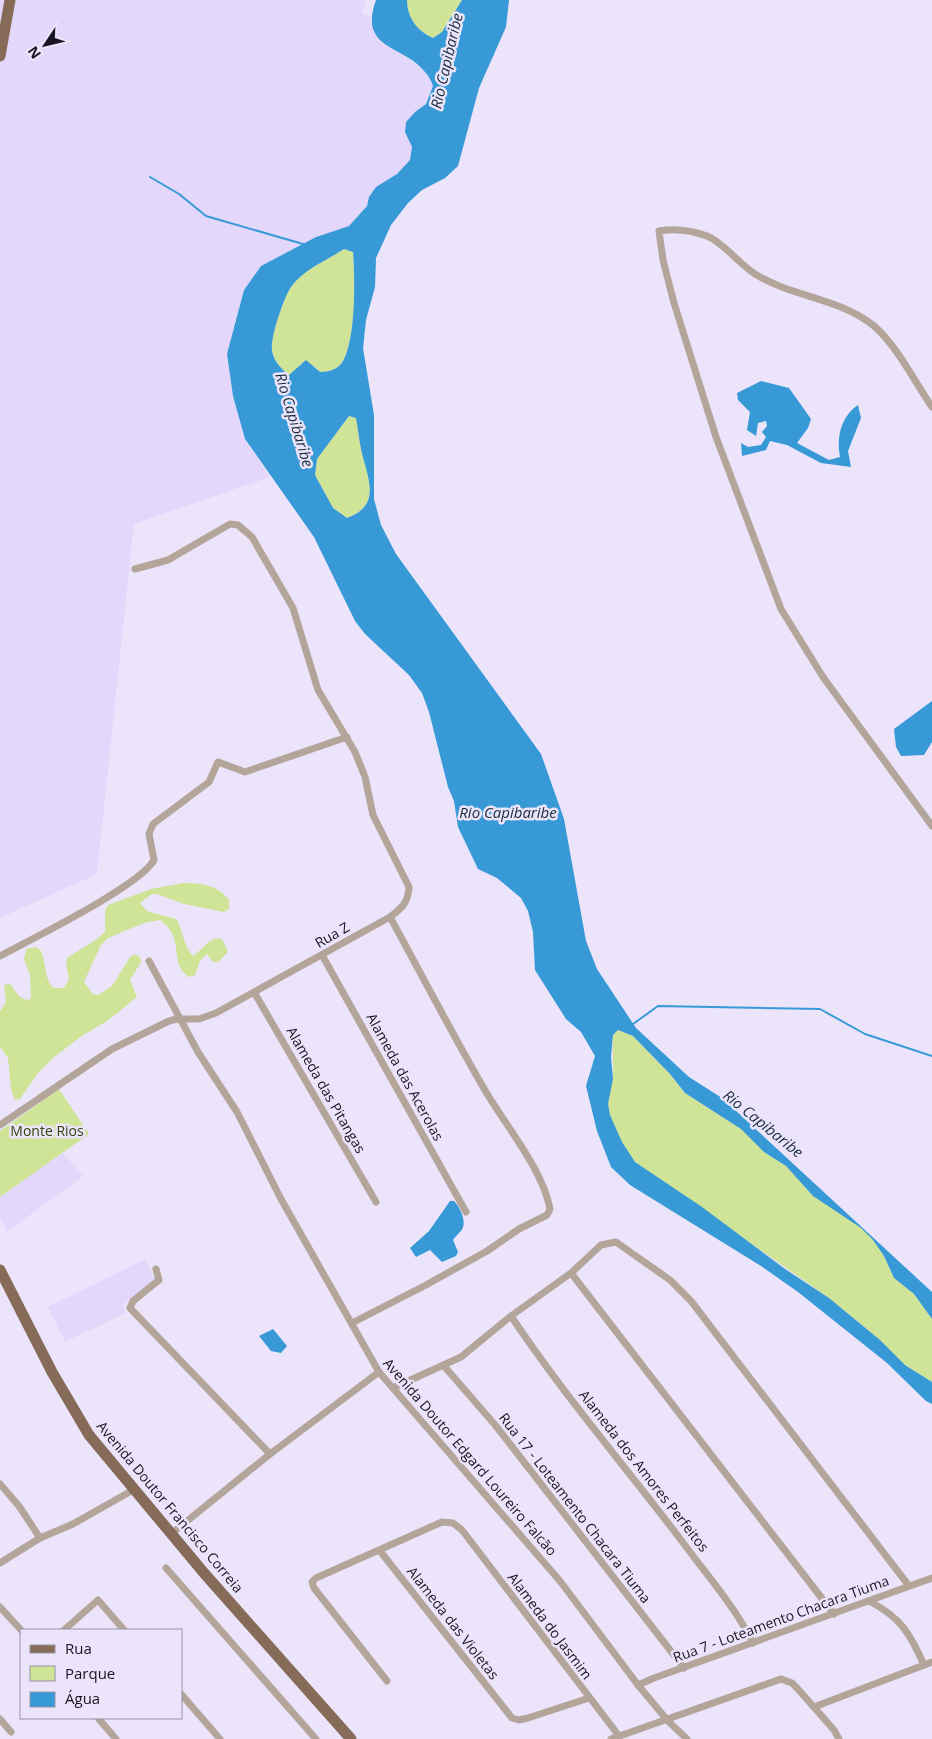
<svg xmlns="http://www.w3.org/2000/svg" width="932" height="1739" font-family="'Open Sans',sans-serif">
	<style>
		.built { fill: #e3d8fc }
		.green { fill: #d0e497 }
		.water { fill: #379ad6; fill-rule: evenodd }
		.lines { fill: none; stroke-linecap: round; stroke-linejoin: round }
		.stream { stroke: #379ad6; stroke-width: 2 }
		.street { stroke: #b3a599; stroke-width: 7 }
		.primary { stroke: #866c58; stroke-width: 11 }
		.labels { text-anchor: middle; stroke-width: 5; stroke-linejoin: round; paint-order: stroke }
		.street-label { font-size: 14px; fill: #191522; stroke: #ebe4fb }
		.park-label { font-size: 14px; fill: #36400a; stroke: #ebe4fb }
		.water-label { font-size: 15px; font-style: italic; fill: #182d3b; stroke: #ebe4fb }
	</style>
	<rect width="100%" height="100%" fill="#ebe4fb"/>
	<g class="built">
		<path d="M0 0H366L362 13 370 17 374 33 425 71 433 86 426 104 415 112 405 132 412 147 410 160 397 174 369 197 367 206 349 226 315 237 261 266 244 290 227 354 233 396 245 439 270 477 134 524 97 874 0 918Z"/>
		<path d="M63 1153 83 1176 7 1232 0 1217V1197Z"/>
		<path d="M145 1259 156 1281 122 1305 126 1313 65 1342 48 1307Z"/>
	</g>
	<g class="green">
		<path d="M407 0H462L442 32 433 38C417 31 407 18 407 0Z"/>
		<path d="M344 249 353 252C355 279 356 338 343 361 338 369 329 372 320 372L313 365 300 364 296 371 289 375C281 369 274 361 272 350 270 338 284 297 291 287 304 269 326 261 344 249Z"/>
		<path d="M349 416 356 418C358 428 359 439 361 449 367 477 383 504 347 518L333 508 315 475 317 459Z"/>
		<path d="M183 883C201 883 218 885 229 900V909L224 912 184 904 157 894H152L140 903 147 911 176 919C184 931 182 944 193 956 203 950 209 936 222 939L228 952 218 962H213L207 954 200 961 195 975 189 977C167 962 187 940 160 920L144 923 108 938 101 945 84 982 93 994 98 995 112 986 130 957 135 954 140 957 141 962 130 980 137 997 106 1022 83 1035 53 1058 39 1072 20 1099 15 1100 11 1090 8 1058 0 1047V1011L6 1002 4 985 10 984 19 996 28 1001 31 997 30 975 24 959 26 949 36 947 41 951C47 963 43 976 53 988H64L69 979 66 964 67 958 97 939 105 932V910L108 905 151 889Z"/>
		<path d="M618 1030 633 1036 670 1074 685 1093 741 1129 764 1152 786 1166 813 1196 861 1227 873 1240 884 1256 894 1278 914 1294 932 1319V1382L905 1365 880 1340 829 1298 635 1162C624 1146 609 1125 608 1105 607 1096 612 1087 613 1078 614 1064 612 1050 613 1035Z"/>
		<path d="M59 1089 89 1134 0 1197V1131Z"/>
	</g>
	<g class="water">
		<path d="M376 0H407C407 17 417 31 433 38L442 32 462 0H509L506 27 479 88 458 166 445 178 422 190 408 203 391 225 376 258 375 287 366 320 363 348 374 415V499L381 525 396 554 541 754 564 819 586 941 597 969 636 1028 689 1077 722 1098 932 1292V1319L914 1294 894 1278 884 1256 873 1240 861 1228 813 1196 786 1166 764 1152 741 1129 685 1093 670 1074 633 1036 618 1030 613 1035 611 1057 613 1079 608 1104 610 1115 622 1142 635 1162 702 1207 785 1269 829 1298 880 1340 905 1365 932 1382V1404L926 1401 887 1363 798 1292 761 1266 630 1185 611 1167 597 1131 586 1086 595 1056 581 1032 566 1019 535 970 533 932 528 911 521 898 497 878 478 869 458 827 454 801 448 787 429 712 422 693 409 675 365 634 355 621 314 537 245 439 233 396 227 354 244 290 261 266 316 237 349 226 367 206 369 197 376 187 397 174 410 160 412 147 405 132 406 122 415 112 426 104 433 86C431 81 429 76 425 72 402 44 358 50 376 0ZM344 249 353 252C355 278 356 338 343 361 339 369 329 372 320 372L306 360 289 375C281 369 273 360 272 350 270 338 284 297 291 287 304 269 326 261 344 249ZM349 416 356 418C358 429 359 439 361 449 367 477 383 505 347 518L333 508 315 475 317 459Z"/>
		<path d="M761 381 789 388 811 419 808 428 797 443 829 460 840 457C836 438 841 416 858 405L861 418 848 451 851 467 821 463 787 445 770 441 766 450 742 456 741 443 748 447 761 445 766 437 762 432 767 426 766 421 758 423 756 436 747 430 750 412 738 400 737 393Z"/>
		<path d="M932 701V742L924 755 901 756 896 747 894 729Z"/>
		<path d="M450 1201H454C460 1207 468 1223 461 1231 458 1234 456 1236 453 1240L458 1252 456 1256 442 1262 430 1250 416 1257 410 1248 429 1231Z"/>
		<path d="M273 1329 287 1346 281 1353 271 1351 259 1336Z"/>
	</g>
	<g class="lines">
		<g class="stream">
			<path d="M150 177 179 194 206 216 303 244"/>
			<path d="M633 1024 658 1006 820 1009 865 1034 932 1056"/>
		</g>
		<g class="street">
			<path d="M932 407C914 381 898 347 874 326 840 298 792 297 755 274 739 264 724 243 707 236 691 230 676 228 659 231L663 260 674 303 716 437 781 609 823 677 932 826"/>
			<path d="M322 955 466 1212"/>
			<path d="M0 956C31 939 140 886 154 860L149 834 153 824 209 782 218 762 245 772 347 737"/>
			<path d="M149 961 198 1052 237 1112 281 1199 379 1372 560 1581 638 1685 668 1721 687 1739"/>
			<path d="M254 992 376 1202"/>
			<path d="M0 1125 112 1049 169 1021 177 1019H199L216 1013 390 917C402 908 408 903 409 887L373 815 365 777 355 752 318 690 293 608 252 537 238 525 230 524 168 560 135 569"/>
			<path d="M156 1269 159 1280 133 1301 130 1308 270 1454"/>
			<path d="M571 1273 834 1614"/>
			<path d="M511 1316C563 1394 625 1466 681 1540 706 1574 734 1605 753 1643"/>
			<path d="M352 1323 426 1285 487 1251 519 1229 547 1215 550 1209C543 1170 506 1126 486 1092 452 1034 422 975 390 917"/>
			<path d="M444 1366 496 1426 684 1668"/>
			<path d="M393 1388 461 1357 511 1316 571 1273 601 1245 616 1242 670 1280 691 1301 909 1586"/>
			<path d="M0 1484 19 1506 40 1538"/>
			<path d="M171 1534 270 1454 379 1372"/>
			<path d="M380 1551 512 1718 519 1720 528 1718 589 1698"/>
			<path d="M0 1563 40 1538 73 1524 133 1490"/>
			<path d="M166 1568 316 1739"/>
			<path d="M869 1601C900 1617 910 1633 924 1665"/>
			<path d="M0 1607 21 1630"/>
			<path d="M64 1630 98 1600 124 1630"/>
			<path d="M387 1681 314 1588 312 1582 316 1578 442 1522 453 1523 462 1530 619 1736"/>
			<path d="M638 1685 654 1678 932 1578"/>
			<path d="M181 1694 220 1739"/>
			<path d="M814 1707 932 1662"/>
			<path d="M98 1718 116 1739"/>
			<path d="M0 1719 11 1732"/>
			<path d="M611 1739 781 1679 792 1683 797 1688 834 1730 839 1739"/>
		</g>
		<g class="primary">
			<path d="M0 56 10 0"/>
			<path d="M0 1270 52 1372 89 1435 204 1573 351 1739"/>
		</g>
	</g>
	<g class="labels">
		<g class="street-label">
			<text transform="translate(332 935) rotate(-30)" y="5">Rua Z</text>
			<text transform="translate(405 1077) rotate(61)" y="5">Alameda das Acerolas</text>
			<text transform="translate(326 1090) rotate(60)" y="5">Alameda das Pitangas</text>
			<text transform="translate(470 1457) rotate(49)" y="5">Avenida Doutor Edgard Loureiro Falcão</text>
			<text transform="translate(644 1471) rotate(52)" y="5">Alameda dos Amores Perfeitos</text>
			<text transform="translate(170 1507) rotate(50)" y="5">Avenida Doutor Francisco Correia</text>
			<text transform="translate(575 1508) rotate(52)" y="5">Rua 17 - Loteamento Chacara Tiuma</text>
			<text transform="translate(781 1619) rotate(-20)" y="5">Rua 7 - Loteamento Chacara Tiuma</text>
			<text transform="translate(453 1623) rotate(52)" y="5">Alameda das Violetas</text>
			<text transform="translate(550 1626) rotate(53)" y="5">Alameda do Jasmim</text>
		</g>
		<g class="park-label">
			<text x="47" y="1136">Monte Rios</text>
		</g>
		<g class="water-label">
			<text transform="translate(447 61) rotate(-77)" y="5">Rio Capibaribe</text>
			<text transform="translate(294 420) rotate(73)" y="5">Rio Capibaribe</text>
			<text x="508" y="818">Rio Capibaribe</text>
			<text transform="translate(763 1124) rotate(39)" y="5">Rio Capibaribe</text>
		</g>
	</g>
	<rect x="20" y="1629" width="162" height="90" fill="#ebe4fb" stroke="#9791a4"/>
	<rect x="30" y="1645" width="25" height="8" fill="#866c58" stroke="#9791a4"/>
	<text x="65" y="1654" font-size="15" fill="#191522">Rua</text>
	<rect x="30" y="1666" width="25" height="15" fill="#d0e497" stroke="#9791a4"/>
	<text x="65" y="1679" font-size="15" fill="#191522">Parque</text>
	<rect x="30" y="1692" width="25" height="15" fill="#379ad6" stroke="#9791a4"/>
	<text x="65" y="1704" font-size="15" fill="#191522">Água</text>
	<g transform="translate(45 45) rotate(235)" stroke="#ebe4fb" stroke-width="4" paint-order="stroke">
	<path d="M0-4L9 19L0 12L-9 19Z" fill="#191522"/>
	<text y="-8" font-size="14" font-weight="bold" text-anchor="middle" fill="#191522">N</text>
	</g>
</svg>
